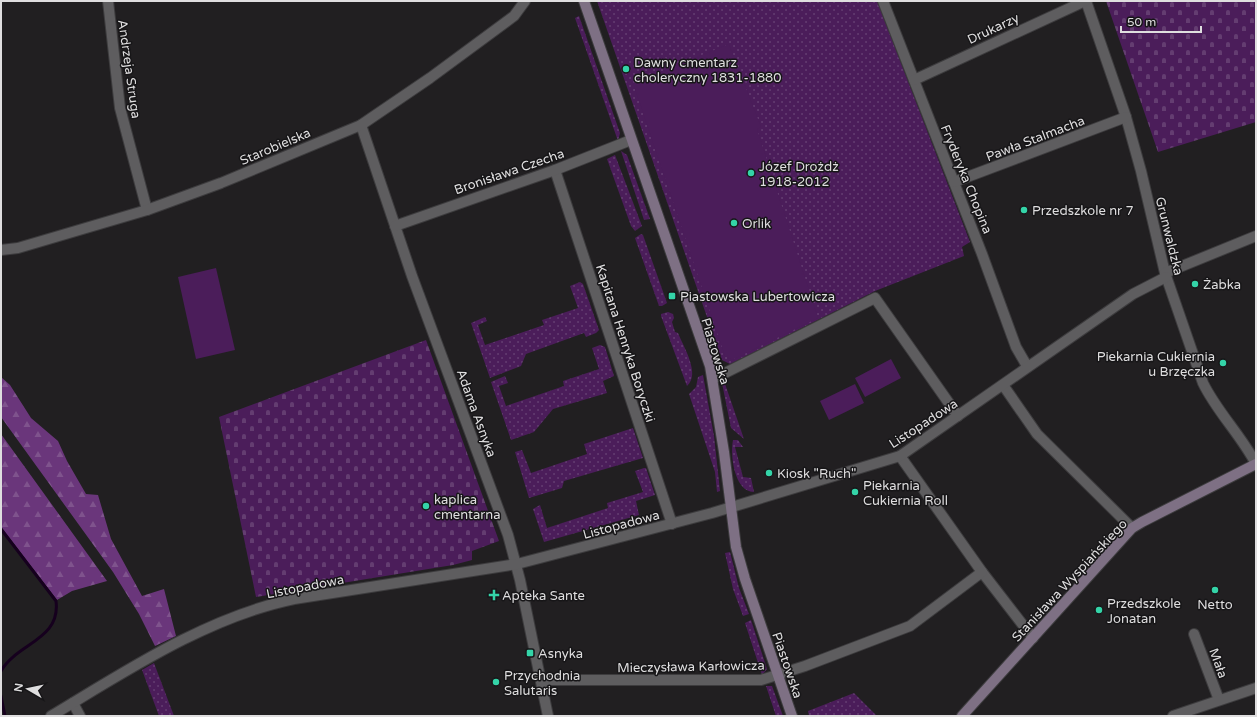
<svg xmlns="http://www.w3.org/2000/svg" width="1257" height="717" font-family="'Varela Round',sans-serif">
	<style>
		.grass { fill: url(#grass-dots) }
		.forest { fill: url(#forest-firs) }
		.cemetery { fill: url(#cemetery-stones) }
		.pitch { fill: #4b1d5a }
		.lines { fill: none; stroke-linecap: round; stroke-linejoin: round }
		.stream { stroke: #16001e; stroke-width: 3 }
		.street-casing { stroke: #3d3c3e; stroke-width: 12 }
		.secondary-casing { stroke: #3d3c3e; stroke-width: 12 }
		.street { stroke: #5e5d5f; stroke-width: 10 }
		.secondary { stroke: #7e7084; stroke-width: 10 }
		.poi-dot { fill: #34d4a8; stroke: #171618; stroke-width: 1.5 }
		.labels { text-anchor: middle; stroke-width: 3; stroke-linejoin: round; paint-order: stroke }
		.street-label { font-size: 13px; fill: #dfdedf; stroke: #171618 }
		.poi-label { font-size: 13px; fill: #dfdedf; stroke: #171618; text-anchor: start }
	</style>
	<defs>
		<pattern id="grass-dots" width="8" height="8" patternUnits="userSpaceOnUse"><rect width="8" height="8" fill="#4b1d5a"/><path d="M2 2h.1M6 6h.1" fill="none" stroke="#643d71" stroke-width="1.8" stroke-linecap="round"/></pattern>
		<pattern id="forest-firs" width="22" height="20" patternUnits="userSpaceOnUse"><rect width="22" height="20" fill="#6a367b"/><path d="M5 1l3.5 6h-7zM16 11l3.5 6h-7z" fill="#7f538d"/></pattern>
		<pattern id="cemetery-stones" width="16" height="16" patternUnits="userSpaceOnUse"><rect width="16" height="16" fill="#4b1d5a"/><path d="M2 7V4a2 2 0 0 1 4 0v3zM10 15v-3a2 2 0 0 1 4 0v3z" fill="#643d71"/></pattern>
	</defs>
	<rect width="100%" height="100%" fill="#211f21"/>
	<g class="grass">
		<path d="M597 1H877L970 242 962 247 964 256 875 291 730 364 722 360Z"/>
		<path d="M579 16 620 133 618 141 575 18Z"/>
		<path d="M621 151 627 155 650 219 644 220Z"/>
		<path d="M615 155 642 226 635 231 631 226 607 159Z"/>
		<path d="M641 234 643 235 667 303 662 306H659L635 238Z"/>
		<path d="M580 282 583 284 599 330 596 333 586 337 584 333 526 354 521 366 490 378 471 323 485 317 487 321 478 325 485 345 544 325 542 320 578 308 570 286Z"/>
		<path d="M668 312 673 314 674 318 672 322 675 332 678 333C683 346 701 374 687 386L661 316V314Z"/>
		<path d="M600 345 605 347 614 376 603 381 607 393 553 409 534 432 511 440 491 382 505 376 508 383 499 386 506 406 564 386 563 381 599 369 592 348Z"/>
		<path d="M703 375 714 436 720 491 717 492 715 472 689 394 696 387 698 377Z"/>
		<path d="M723 378 744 439 731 428 722 383Z"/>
		<path d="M633 428 643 458 564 481 562 488 529 498 515 452 522 450 531 473 587 454 584 444Z"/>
		<path d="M733 440H738L743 447H735L743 477 751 478 754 492C734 492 730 454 733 440Z"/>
		<path d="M644 468H646L655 495 636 501 639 515 544 542 533 509 540 505 547 528 608 508 607 503 643 492 635 471Z"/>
		<path d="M730 552 739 588 749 614 743 616 733 589 725 553Z"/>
		<path d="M751 620 767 669 762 675 745 623Z"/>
		<path d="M154 663 174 716H159L142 670Z"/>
		<path d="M766 686H772L783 716H776Z"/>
		<path d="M854 693 877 716H809L808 711Z"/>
	</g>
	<g class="forest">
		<path d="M1 377 10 385 31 418 58 441 67 461 86 494 98 495 111 539 142 596 164 589 176 636 155 646 139 614 113 572 1 417Z"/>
		<path d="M1 434 107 581 72 591 57 600 1 527Z"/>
	</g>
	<g class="cemetery">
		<path d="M1106 1H1256V122L1158 152Z"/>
		<path d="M426 340 499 541 472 551V560L453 565 256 597 219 417Z"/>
	</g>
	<g class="pitch">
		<path d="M729 44 761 127 757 129 818 318 732 360 725 356 633 83Z"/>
		<path d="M216 268 235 350 196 359 178 277Z"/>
		<path d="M891 359 901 378 865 397 855 378Z"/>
		<path d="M855 384 864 403 829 420 820 401Z"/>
	</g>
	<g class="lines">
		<g class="stream">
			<path d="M1 529 56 601C61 640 17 643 1 671"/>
			<path d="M1 696 5 716"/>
		</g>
		<g class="street-casing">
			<g id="street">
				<path d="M108 1 120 108 147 210"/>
				<path d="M883 1 982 254 1016 347 1027 366"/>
				<path d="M1086 1 1126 117 1141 171 1165 273 1203 383C1217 412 1241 435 1256 464"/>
				<path d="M914 80 1085 1"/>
				<path d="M361 125 412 276 508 535 520 580 548 716"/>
				<path d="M555 170 672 524"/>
				<path d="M954 182 1126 117"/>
				<path d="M395 226 555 170 631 140"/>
				<path d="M1 250 18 248 147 210 221 183 361 125 430 78 514 16 525 1"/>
				<path d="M1165 273 1256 236"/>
				<path d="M713 379 875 298 958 416"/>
				<path d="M1003 385 1037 434 1132 528"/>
				<path d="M900 456 982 572 1033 638"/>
				<path d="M1194 634 1219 700"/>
				<path d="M541 680H761L805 666 910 626 982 572"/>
				<path d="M73 703 80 716"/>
				<path d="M51 716C126 671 207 617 294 599L517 564 712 513 900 456 1133 294 1166 277"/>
				<path d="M1173 716 1256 688"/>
			</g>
		</g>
		<g class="secondary-casing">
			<g id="secondary">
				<path d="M584 1 710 366 724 452 736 547 745 579 792 716"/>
				<path d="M962 716 1132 528 1142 522 1256 464"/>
			</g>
		</g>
		<use href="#street" class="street"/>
		<use href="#secondary" class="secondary"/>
	</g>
	<g class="poi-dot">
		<circle cx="626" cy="69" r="4"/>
		<circle cx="751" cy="173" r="4"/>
		<circle cx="1024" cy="210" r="4"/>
		<circle cx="734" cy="223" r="4"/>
		<circle cx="1195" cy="284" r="4"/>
		<rect x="668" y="292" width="8" height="8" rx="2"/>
		<circle cx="1223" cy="363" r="4"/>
		<circle cx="769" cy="473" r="4"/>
		<circle cx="855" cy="492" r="4"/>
		<circle cx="426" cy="506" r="4"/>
		<circle cx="1215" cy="590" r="4"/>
		<path d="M492 589h4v4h4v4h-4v4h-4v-4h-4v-4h4z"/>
		<circle cx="1099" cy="610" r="4"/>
		<rect x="526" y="649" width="8" height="8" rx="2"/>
		<circle cx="496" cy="682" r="4"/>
	</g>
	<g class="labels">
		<g class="street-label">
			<text transform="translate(993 28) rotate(-25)" y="5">Drukarzy</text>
			<text transform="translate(130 69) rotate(82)" y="5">Andrzeja Struga</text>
			<text transform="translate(1035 138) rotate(-21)" y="5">Pawła Stalmacha</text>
			<text transform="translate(275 146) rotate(-23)" y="5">Starobielska</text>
			<text transform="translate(509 171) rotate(-19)" y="5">Bronisława Czecha</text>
			<text transform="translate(967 179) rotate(68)" y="5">Fryderyka Chopina</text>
			<text transform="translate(1170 236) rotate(76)" y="5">Grunwaldzka</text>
			<text transform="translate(626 343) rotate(72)" y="5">Kapitana Henryka Boryczki</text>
			<text transform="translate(716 351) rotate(73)" y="5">Piastowska</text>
			<text transform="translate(477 413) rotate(70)" y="5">Adama Asnyka</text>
			<text transform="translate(923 423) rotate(-33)" y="5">Listopadowa</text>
			<text transform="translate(621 524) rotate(-15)" y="5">Listopadowa</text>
			<text transform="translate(1069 580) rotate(-47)" y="5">Stanisława Wyspiańskiego</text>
			<text transform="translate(305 586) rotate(-11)" y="5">Listopadowa</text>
			<text transform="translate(1219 663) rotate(70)" y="5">Mała</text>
			<text transform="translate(788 665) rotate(71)" y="5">Piastowska</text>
			<text transform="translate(691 666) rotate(-1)" y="5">Mieczysława Karłowicza</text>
		</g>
		<g class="poi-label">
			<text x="634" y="67">Dawny cmentarz<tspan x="634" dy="15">choleryczny 1831-1880</tspan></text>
			<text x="759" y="171">Józef Drożdż<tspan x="759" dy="15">1918-2012</tspan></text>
			<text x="1032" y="215">Przedszkole nr 7</text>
			<text x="742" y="228">Orlik</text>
			<text x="1203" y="289">Żabka</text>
			<text x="680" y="301">Piastowska Lubertowicza</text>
			<text x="1215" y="361" text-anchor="end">Piekarnia Cukiernia<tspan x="1215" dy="15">u Brzęczka</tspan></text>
			<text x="777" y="478">Kiosk "Ruch"</text>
			<text x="863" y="490">Piekarnia<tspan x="863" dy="15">Cukiernia Roll</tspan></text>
			<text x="434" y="504">kaplica<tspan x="434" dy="15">cmentarna</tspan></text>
			<text x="502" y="600">Apteka Sante</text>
			<text x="1107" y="608">Przedszkole<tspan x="1107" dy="15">Jonatan</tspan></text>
			<text x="1215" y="609" text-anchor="middle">Netto</text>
			<text x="538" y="658">Asnyka</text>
			<text x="504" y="680">Przychodnia<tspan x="504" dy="15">Salutaris</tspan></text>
		</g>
	</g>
	<rect width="1257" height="717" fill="none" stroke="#dfdedf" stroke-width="4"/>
	<g transform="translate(28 689) rotate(279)" stroke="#171618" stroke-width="3" paint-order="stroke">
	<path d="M0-3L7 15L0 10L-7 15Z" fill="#dfdedf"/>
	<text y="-6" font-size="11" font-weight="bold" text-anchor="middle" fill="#dfdedf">N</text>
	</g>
	<path d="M1121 26v6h80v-6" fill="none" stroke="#dfdedf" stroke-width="2"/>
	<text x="1127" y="26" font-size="12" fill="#dfdedf" stroke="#171618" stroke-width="3" paint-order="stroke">50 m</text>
</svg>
